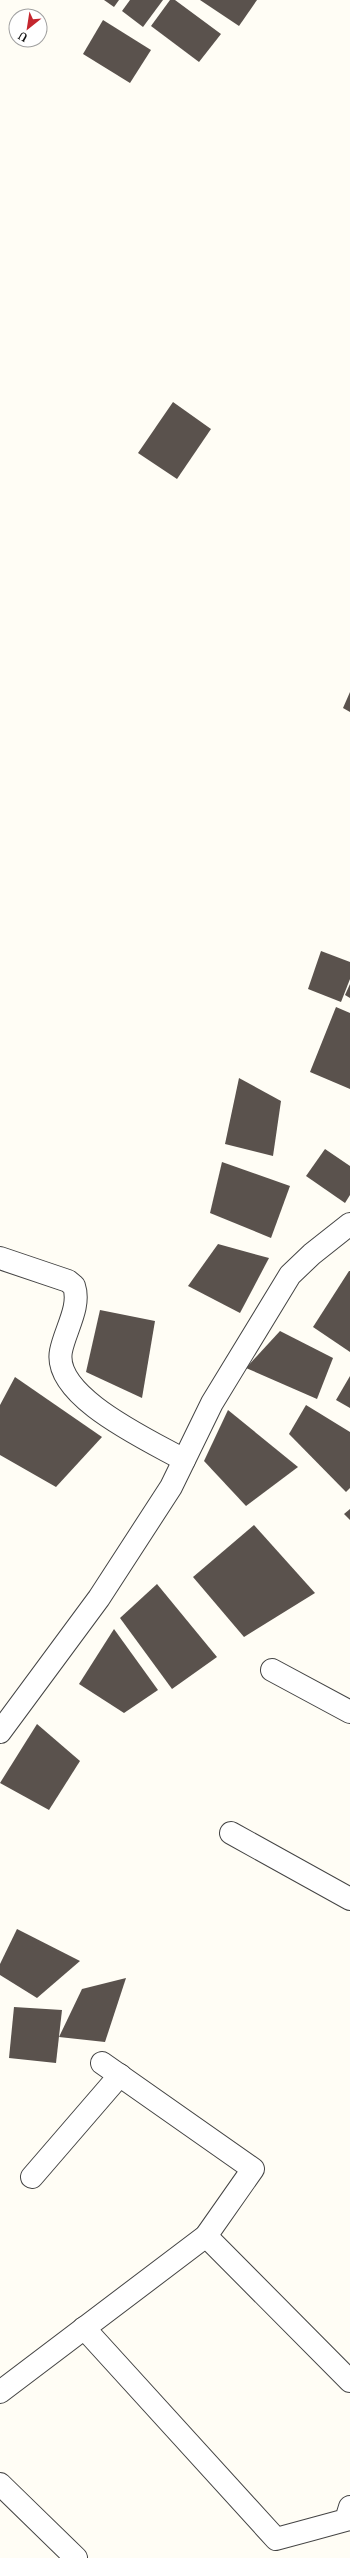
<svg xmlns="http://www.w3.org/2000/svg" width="350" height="2558" font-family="Merriweather,serif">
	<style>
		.building { fill: #5a524d }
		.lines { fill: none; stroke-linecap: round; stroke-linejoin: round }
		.street-casing { stroke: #444; stroke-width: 24 }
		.street { stroke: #fff; stroke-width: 22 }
	</style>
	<rect width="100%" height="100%" fill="#fffdf5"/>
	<g class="building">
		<path d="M104 0H119L114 7Z"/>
		<path d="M130 0H163L143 27 122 11Z"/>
		<path d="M170 0H175L221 34 199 62 151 26Z"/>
		<path d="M200 0H257L239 26Z"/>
		<path d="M103 20 151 50 130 83 83 54Z"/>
		<path d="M173 402 211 429 177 479 138 453Z"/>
		<path d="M350 692V712L343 708Z"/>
		<path d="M321 951 350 962V979L341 1002 308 989Z"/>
		<path d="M350 984V998L345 995Z"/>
		<path d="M336 1007 350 1013V1089L310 1072Z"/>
		<path d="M239 1078 281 1101 273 1156 225 1144Z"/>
		<path d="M325 1149 350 1166V1195L345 1203 306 1176Z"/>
		<path d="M222 1162 290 1186 271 1238 210 1213Z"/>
		<path d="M218 1244 269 1258 240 1313 188 1286Z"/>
		<path d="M349 1271H350V1352L313 1327Z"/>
		<path d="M100 1310 155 1321 142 1398 86 1372Z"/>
		<path d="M280 1331 333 1358 317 1399 246 1368Z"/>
		<path d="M350 1376V1408L336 1400Z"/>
		<path d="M15 1377 102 1437 56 1487 0 1455V1405Z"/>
		<path d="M306 1405 350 1432V1488L346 1492 289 1434Z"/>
		<path d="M228 1410 298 1467 246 1506 204 1461Z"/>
		<path d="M350 1509V1520L344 1514Z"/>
		<path d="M254 1525 315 1593 244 1637 193 1577Z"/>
		<path d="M157 1584 217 1657 172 1689 120 1618Z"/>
		<path d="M114 1629 158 1690 124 1713 79 1684Z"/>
		<path d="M37 1724 80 1761 49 1810 0 1783Z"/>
		<path d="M17 1929 80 1961 37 1998 0 1975V1964Z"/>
		<path d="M126 1978 105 2042 59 2037 82 1989Z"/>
		<path d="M14 2007 62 2010 56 2063 9 2058Z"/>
	</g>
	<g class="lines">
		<g class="street-casing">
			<g id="street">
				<path d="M0 1258 68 1281 74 1286C81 1307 65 1330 61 1351 52 1397 151 1441 184 1460"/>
				<path d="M272 1670 350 1712"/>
				<path d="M0 1732 99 1598 171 1487 212 1403 290 1275 312 1254 350 1224"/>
				<path d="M231 1833 350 1899"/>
				<path d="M32 2177 120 2075"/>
				<path d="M206 2236 350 2381"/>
				<path d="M84 2328 276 2539 346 2520 350 2507"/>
				<path d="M0 2392 206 2236 253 2169 102 2063"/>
				<path d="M0 2484 76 2558"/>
			</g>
		</g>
		<use href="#street" class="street"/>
	</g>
	<g transform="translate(28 28) rotate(210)"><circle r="19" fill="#ffffff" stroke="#a0a0a0"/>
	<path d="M0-3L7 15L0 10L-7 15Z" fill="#c4262e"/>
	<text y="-6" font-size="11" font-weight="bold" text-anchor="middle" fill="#111111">U</text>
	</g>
</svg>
